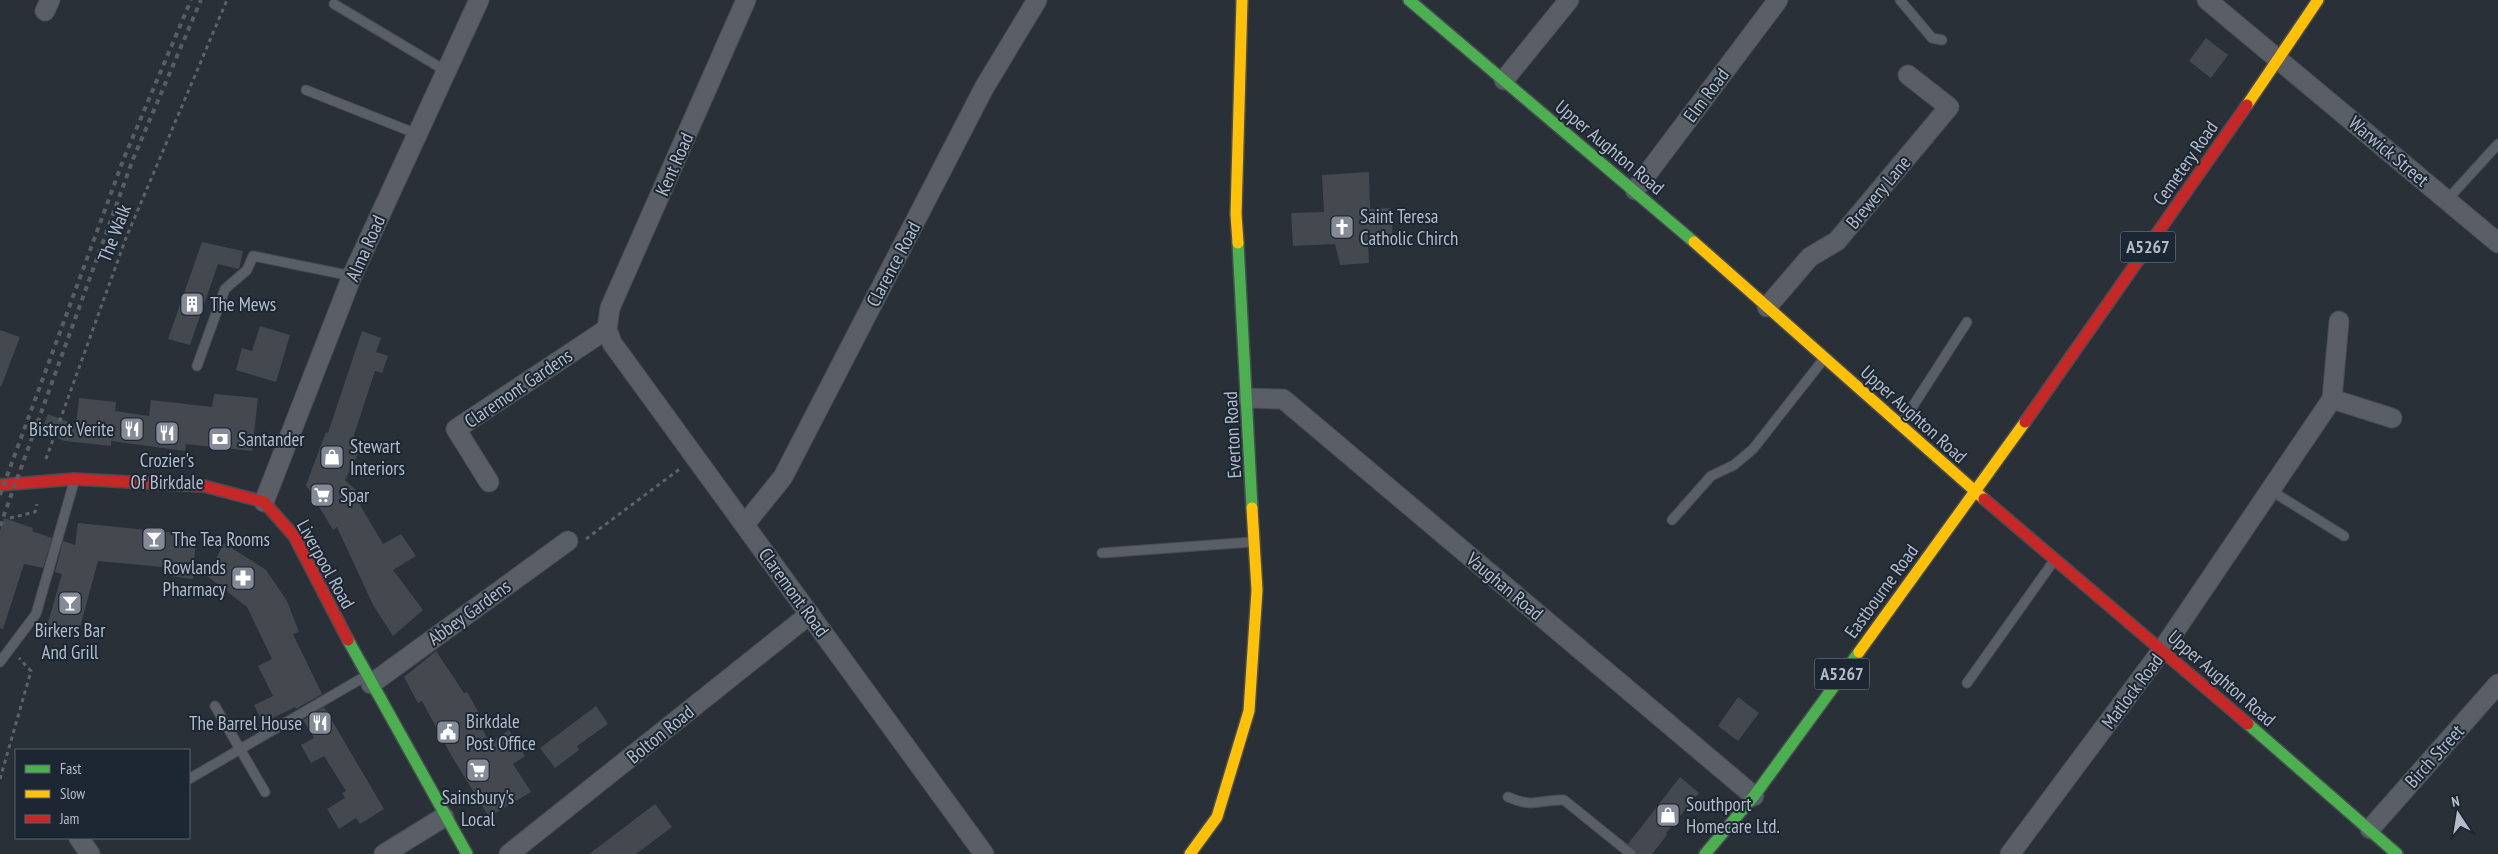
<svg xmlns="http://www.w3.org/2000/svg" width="2498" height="854" font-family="'PT Sans Narrow',sans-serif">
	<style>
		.building { fill: #444950 }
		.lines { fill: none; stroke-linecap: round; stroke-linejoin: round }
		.lane-casing { stroke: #484c53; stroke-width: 11 }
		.street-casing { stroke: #484c53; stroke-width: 21 }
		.fast-casing { stroke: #484c53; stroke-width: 14 }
		.slow-casing { stroke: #484c53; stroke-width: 14 }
		.jam-casing { stroke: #484c53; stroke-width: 14 }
		.path { stroke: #5d636a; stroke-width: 3; stroke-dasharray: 4 4; stroke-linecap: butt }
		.lane { stroke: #5a5e66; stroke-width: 9 }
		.street { stroke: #5a5e66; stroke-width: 19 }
		.fast { stroke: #4caf50; stroke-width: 11 }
		.slow { stroke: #ffc107; stroke-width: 11 }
		.jam { stroke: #c62828; stroke-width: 11 }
		.rail { stroke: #595d64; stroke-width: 4; stroke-dasharray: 5 5; stroke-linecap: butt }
		.labels { text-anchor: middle; stroke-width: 4; stroke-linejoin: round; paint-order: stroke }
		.shield { fill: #1d2633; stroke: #878f9c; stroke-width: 1 }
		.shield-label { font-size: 18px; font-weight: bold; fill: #b4bcc9 }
		.street-label { font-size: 19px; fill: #b4bcc9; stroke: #1d2633 }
		.poi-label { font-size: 19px; fill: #b4bcc9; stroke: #1d2633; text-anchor: start }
	</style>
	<rect width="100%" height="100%" fill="#2a3038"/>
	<g class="building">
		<path d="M2206 38 2228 55 2211 78 2189 61Z"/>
		<path d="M1369 172 1370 209 1391 208 1393 241 1368 242 1369 263 1340 265 1335 244 1293 246 1291 213 1324 212 1322 175Z"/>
		<path d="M202 242 243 251 239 269 218 264 190 345 168 339Z"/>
		<path d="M260 326 290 335 276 382 236 370 242 348 252 351Z"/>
		<path d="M0 330 20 337 1 387 0 386Z"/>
		<path d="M362 331 381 338 376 352 388 356 382 373 375 371 351 444 361 448 345 480 365 499 360 505 383 544 401 534 416 556 393 570 423 610 393 636 373 605 337 527 333 530 306 485 326 432 328 433Z"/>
		<path d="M214 394 258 398 252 451 186 444 185 451 111 441V446L65 441 41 432 48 414 76 425 79 398 116 402 115 411 149 416 151 400 212 407Z"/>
		<path d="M4 518 33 528 32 531 52 538 43 568 24 564 3 629 0 628V531Z"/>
		<path d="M78 523 196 535 193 579 171 576 173 568 98 561 78 635 47 626 62 574 55 572 63 541 75 545Z"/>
		<path d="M224 543 266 570 287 601 299 632 293 634 322 694 296 709 295 707 263 723 254 705 273 696 258 666 272 659 247 607 207 576Z"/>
		<path d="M436 651 464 693 467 692 479 713 475 716 490 743 509 730 525 756 513 764 531 792 489 817 451 755 422 701 418 703 404 677Z"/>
		<path d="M1738 697 1759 713 1738 741 1718 726Z"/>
		<path d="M596 706 608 724 577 746 579 750 555 768 540 748Z"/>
		<path d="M324 707 384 809 360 824 356 818 339 829 327 809 345 798 342 793 346 791 324 756 311 763 301 745 314 738 303 720Z"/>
		<path d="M1680 777 1699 793 1666 833 1667 835 1652 854H1637L1628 844Z"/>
		<path d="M655 804 672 827 636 854H589Z"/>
	</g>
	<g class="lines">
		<g class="lane-casing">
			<g id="lane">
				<path d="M1900 0 1932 38 1942 40"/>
				<path d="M334 4 446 71"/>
				<path d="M306 90 417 134"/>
				<path d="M2447 200 2498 144"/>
				<path d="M197 366 225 289 247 270 253 256 352 276"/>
				<path d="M1902 423 1967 322"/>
				<path d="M2270 490 2344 536"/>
				<path d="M1672 520 1711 476 1734 465 1753 449 1823 360"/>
				<path d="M1102 553 1252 542"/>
				<path d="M0 662 36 614 74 482"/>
				<path d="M1967 683 2053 562"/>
				<path d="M215 706 265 792"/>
				<path d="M189 779 364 677"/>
				<path d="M1508 797C1536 809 1538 799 1564 800L1631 854"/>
			</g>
		</g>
		<g class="street-casing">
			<g id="street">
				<path d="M746 0 610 308 607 329 612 343 984 854"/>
				<path d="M2207 0 2498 243"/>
				<path d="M45 11 50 0"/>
				<path d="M1504 80 1569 0"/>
				<path d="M1635 190 1778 0"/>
				<path d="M1767 307 1810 257 1837 241 1949 107 1908 75"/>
				<path d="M1247 398 1283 399 1754 796"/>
				<path d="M2332 399 2392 418"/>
				<path d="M489 482 456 429 607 329"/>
				<path d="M264 502 352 276 479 0"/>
				<path d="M745 524 783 477 984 88 1037 0"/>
				<path d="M371 684 568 541"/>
				<path d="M2370 829 2498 684"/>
				<path d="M79 838 90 854"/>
				<path d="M384 854 444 817"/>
				<path d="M509 854 810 614"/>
				<path d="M2010 854 2162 650 2332 399 2339 321"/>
			</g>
		</g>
		<g class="fast-casing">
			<g id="fast">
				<path d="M1409 0 1694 242"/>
				<path d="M1238 243 1252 508"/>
				<path d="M348 640 467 854"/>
				<path d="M2248 724 2397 854"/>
				<path d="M1705 854 1754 796 1859 652"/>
			</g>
		</g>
		<g class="slow-casing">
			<g id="slow">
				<path d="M2247 105 2318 0"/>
				<path d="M1694 242 1984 499"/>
				<path d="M1238 243 1236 214 1242 0"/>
				<path d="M1859 652 2025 422"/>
				<path d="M1190 854 1217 817 1249 711 1257 590 1252 508"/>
			</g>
		</g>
		<g class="jam-casing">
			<g id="jam">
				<path d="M2025 422 2247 105"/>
				<path d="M0 485 74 479 204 486 264 502 294 536 348 640"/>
				<path d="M1984 499 2248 724"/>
			</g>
		</g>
		<g class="path">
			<path d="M46 459 126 238 227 0"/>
			<path d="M10 518 35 512 37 504"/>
			<path d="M586 539 681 468"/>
			<path d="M0 779 31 671 19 658"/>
		</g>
		<use href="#lane" class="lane"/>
		<use href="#street" class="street"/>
		<use href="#fast" class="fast"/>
		<use href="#slow" class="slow"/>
		<use href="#jam" class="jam"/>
		<g class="rail">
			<path d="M0 495 124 158 191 0"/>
			<path d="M0 526 133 159 201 0"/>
		</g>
	</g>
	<defs>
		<g id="church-square" transform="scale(1.25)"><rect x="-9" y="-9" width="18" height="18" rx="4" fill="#848b96" stroke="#1d2633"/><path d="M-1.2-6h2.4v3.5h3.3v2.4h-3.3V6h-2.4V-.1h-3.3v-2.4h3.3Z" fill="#fff"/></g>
		<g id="building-square" transform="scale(1.25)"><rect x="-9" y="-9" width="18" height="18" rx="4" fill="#848b96" stroke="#1d2633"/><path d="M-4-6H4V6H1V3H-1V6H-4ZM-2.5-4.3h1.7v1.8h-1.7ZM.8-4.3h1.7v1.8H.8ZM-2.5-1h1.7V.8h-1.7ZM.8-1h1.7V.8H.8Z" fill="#fff"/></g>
		<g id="restaurant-square" transform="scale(1.25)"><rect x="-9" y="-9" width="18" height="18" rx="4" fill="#848b96" stroke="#1d2633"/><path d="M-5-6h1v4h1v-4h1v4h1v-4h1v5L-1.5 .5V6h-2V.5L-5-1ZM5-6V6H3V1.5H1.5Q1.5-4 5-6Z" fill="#fff"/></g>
		<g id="bank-square" transform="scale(1.25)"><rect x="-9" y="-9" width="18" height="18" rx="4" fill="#848b96" stroke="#1d2633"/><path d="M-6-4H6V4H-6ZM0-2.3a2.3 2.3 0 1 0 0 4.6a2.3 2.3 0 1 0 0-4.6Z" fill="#fff"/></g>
		<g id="shop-square" transform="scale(1.25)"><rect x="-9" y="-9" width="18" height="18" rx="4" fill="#848b96" stroke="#1d2633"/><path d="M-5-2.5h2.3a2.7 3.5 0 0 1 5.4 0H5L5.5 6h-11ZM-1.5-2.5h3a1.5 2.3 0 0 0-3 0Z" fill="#fff"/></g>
		<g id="supermarket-square" transform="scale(1.25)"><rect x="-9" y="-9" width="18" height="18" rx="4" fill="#848b96" stroke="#1d2633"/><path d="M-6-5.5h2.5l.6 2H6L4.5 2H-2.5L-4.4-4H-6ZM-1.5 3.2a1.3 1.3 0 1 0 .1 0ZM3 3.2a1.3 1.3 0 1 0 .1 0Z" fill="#fff"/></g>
		<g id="bar-square" transform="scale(1.25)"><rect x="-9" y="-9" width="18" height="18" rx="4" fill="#848b96" stroke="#1d2633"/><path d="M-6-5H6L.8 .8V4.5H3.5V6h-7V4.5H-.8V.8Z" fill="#fff"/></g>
		<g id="pharmacy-square" transform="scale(1.25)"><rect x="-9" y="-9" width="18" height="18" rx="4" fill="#848b96" stroke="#1d2633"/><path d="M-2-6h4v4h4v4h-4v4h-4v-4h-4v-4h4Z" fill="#fff"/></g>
		<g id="civic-square" transform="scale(1.25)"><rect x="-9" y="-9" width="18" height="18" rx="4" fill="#848b96" stroke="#1d2633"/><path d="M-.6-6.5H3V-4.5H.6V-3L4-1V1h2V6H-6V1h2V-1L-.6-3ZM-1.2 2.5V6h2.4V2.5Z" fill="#fff"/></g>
	</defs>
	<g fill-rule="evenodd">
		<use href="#church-square" x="1342" y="227"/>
		<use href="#building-square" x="192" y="304"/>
		<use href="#restaurant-square" x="132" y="429"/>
		<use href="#restaurant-square" x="167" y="433"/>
		<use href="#bank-square" x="220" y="439"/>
		<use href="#shop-square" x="332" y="457"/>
		<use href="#supermarket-square" x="322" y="495"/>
		<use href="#bar-square" x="154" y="539"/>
		<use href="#pharmacy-square" x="243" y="578"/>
		<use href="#bar-square" x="70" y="603"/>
		<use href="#restaurant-square" x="320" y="723"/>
		<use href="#civic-square" x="448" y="732"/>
		<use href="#supermarket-square" x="478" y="770"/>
		<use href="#shop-square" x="1668" y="815"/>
	</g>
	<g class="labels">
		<g class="shield">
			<rect x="2120.5" y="231.5" width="55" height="31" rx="4"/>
			<rect x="1814.5" y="658.5" width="55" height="31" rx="4"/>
		</g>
		<g class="shield-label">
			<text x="2148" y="253">A5267</text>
			<text x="1842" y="680">A5267</text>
		</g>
		<g class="street-label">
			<text transform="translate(1706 95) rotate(-53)" y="7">Elm Road</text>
			<text transform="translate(1610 147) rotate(40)" y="7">Upper Aughton Road</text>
			<text transform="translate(2389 151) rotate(40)" y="7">Warwick Street</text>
			<text transform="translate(2185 163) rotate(-55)" y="7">Cemetery Road</text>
			<text transform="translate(674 164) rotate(-66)" y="7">Kent Road</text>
			<text transform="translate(1878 192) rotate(-50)" y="7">Brewery Lane</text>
			<text transform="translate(114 233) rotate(-69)" y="7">The Walk</text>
			<text transform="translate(365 248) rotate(-66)" y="7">Alma Road</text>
			<text transform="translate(893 264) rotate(-62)" y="7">Clarence Road</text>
			<text transform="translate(518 388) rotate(-34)" y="7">Claremont Gardens</text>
			<text transform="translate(1914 414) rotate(42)" y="7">Upper Aughton Road</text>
			<text transform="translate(1232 435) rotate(-93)" y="7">Everton Road</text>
			<text transform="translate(326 564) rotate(61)" y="7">Liverpool Road</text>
			<text transform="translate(1505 586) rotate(40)" y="7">Vaughan Road</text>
			<text transform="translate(1881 591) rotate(-54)" y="7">Eastbourne Road</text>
			<text transform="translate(794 592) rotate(54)" y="7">Claremont Road</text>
			<text transform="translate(469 612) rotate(-36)" y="7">Abbey Gardens</text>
			<text transform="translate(2222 678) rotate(41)" y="7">Upper Aughton Road</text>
			<text transform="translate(2132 691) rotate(-53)" y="7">Matlock Road</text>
			<text transform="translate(660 734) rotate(-39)" y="7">Bolton Road</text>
			<text transform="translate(2434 756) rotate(-48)" y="7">Birch Street</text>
		</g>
		<g class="poi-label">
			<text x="1360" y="223">Saint Teresa<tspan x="1360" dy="22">Catholic Chirch</tspan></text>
			<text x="210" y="311">The Mews</text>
			<text x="114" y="436" text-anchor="end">Bistrot Verite</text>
			<text x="238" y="446">Santander</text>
			<text x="350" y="453">Stewart<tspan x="350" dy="22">Interiors</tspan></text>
			<text x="167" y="467" text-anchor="middle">Crozier's<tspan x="167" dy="22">Of Birkdale</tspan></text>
			<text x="340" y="502">Spar</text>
			<text x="172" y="546">The Tea Rooms</text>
			<text x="226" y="574" text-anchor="end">Rowlands<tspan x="226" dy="22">Pharmacy</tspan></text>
			<text x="70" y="637" text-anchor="middle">Birkers Bar<tspan x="70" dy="22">And Grill</tspan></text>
			<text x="466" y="728">Birkdale<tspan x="466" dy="22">Post Office</tspan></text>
			<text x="302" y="730" text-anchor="end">The Barrel House</text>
			<text x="478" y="804" text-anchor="middle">Sainsbury's<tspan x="478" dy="22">Local</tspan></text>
			<text x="1686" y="811">Southport<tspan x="1686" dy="22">Homecare Ltd.</tspan></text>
		</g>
	</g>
	<rect x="15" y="749" width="175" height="90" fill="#1d2633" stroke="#59626f"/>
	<rect x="25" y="765" width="25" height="8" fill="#4caf50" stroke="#59626f"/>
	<text x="60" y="774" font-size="15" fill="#b4bcc9">Fast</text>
	<rect x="25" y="790" width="25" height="8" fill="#ffc107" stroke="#59626f"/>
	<text x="60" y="799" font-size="15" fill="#b4bcc9">Slow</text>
	<rect x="25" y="815" width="25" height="8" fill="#c62828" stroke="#59626f"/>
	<text x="60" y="824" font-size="15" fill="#b4bcc9">Jam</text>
	<g transform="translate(2458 814) rotate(348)" stroke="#1d2633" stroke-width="4" paint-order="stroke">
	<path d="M0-4L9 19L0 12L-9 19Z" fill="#b4bcc9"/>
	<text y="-8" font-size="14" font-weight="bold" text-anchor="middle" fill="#b4bcc9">N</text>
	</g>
</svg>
